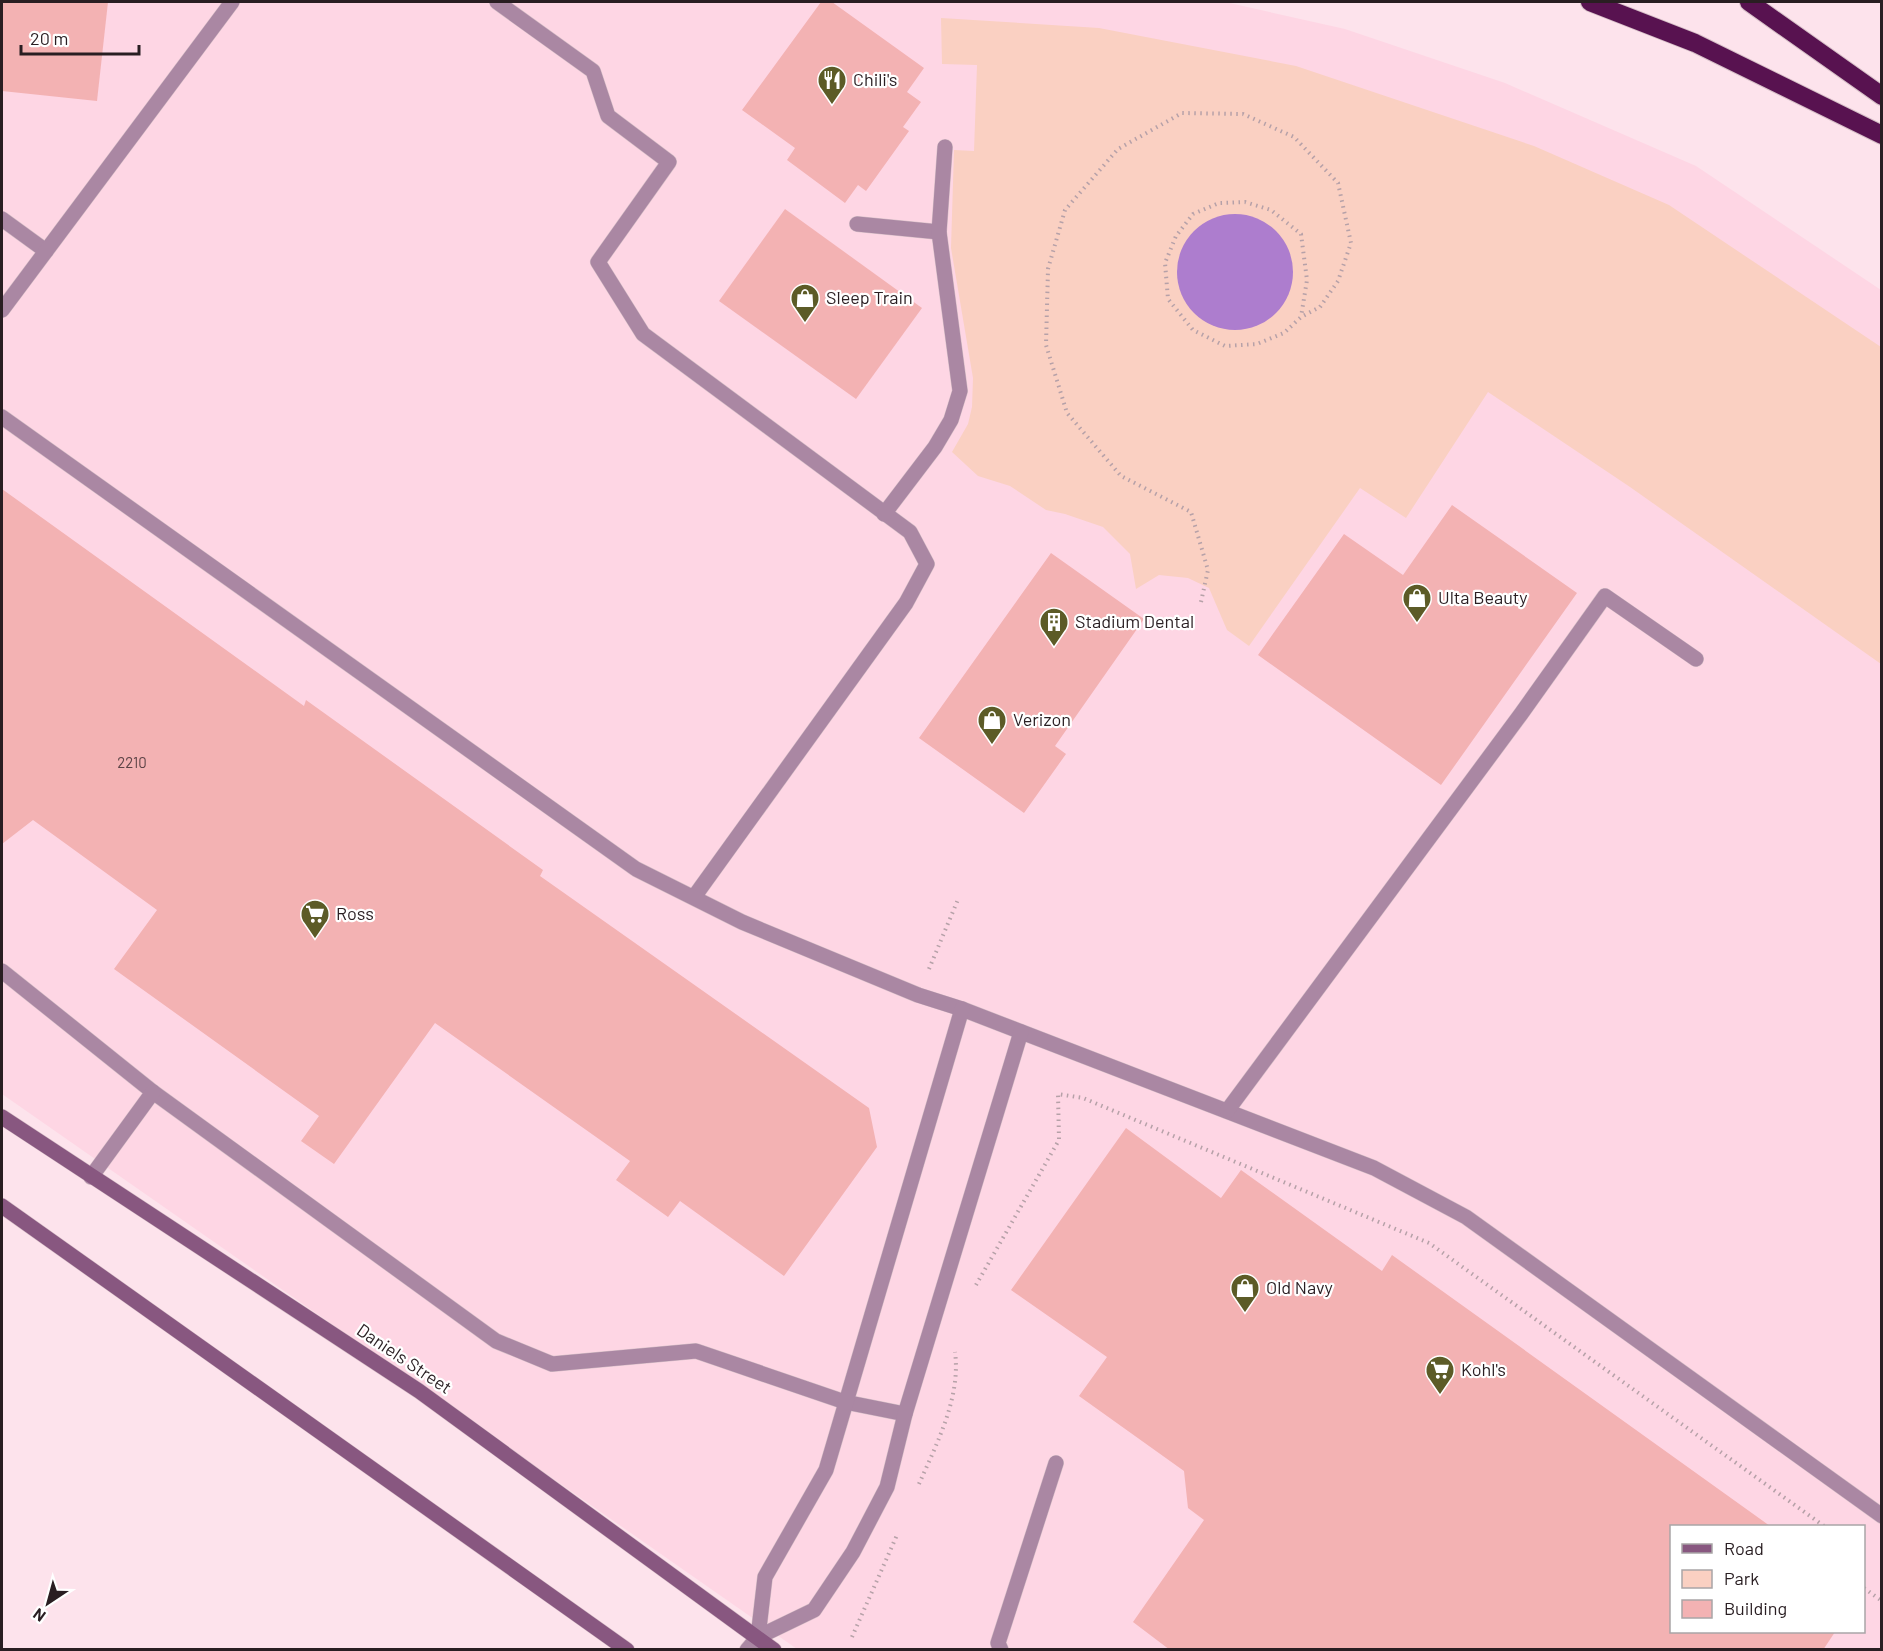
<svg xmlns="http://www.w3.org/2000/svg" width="1883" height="1651" font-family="Barlow,sans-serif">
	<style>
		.built { fill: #fed6e4; fill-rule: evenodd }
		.green { fill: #fad0c2 }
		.water { fill: #ad7dce }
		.building { fill: #f3b2b3 }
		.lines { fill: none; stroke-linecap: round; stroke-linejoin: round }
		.service-casing { stroke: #d7c0c8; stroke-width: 16 }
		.minor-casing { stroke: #d7c0c8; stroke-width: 16 }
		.secondary-casing { stroke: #d7c0c8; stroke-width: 16 }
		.motorway-casing { stroke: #d7c0c8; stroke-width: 20 }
		.path { stroke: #b6a1a8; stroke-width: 4; stroke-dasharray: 1.5 4.5; stroke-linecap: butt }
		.service { stroke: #aa87a3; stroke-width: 15 }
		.minor { stroke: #aa87a3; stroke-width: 15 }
		.secondary { stroke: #885780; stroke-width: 15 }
		.motorway { stroke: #581250; stroke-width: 18 }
		.labels { text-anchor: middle; stroke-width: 4.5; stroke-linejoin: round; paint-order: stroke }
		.number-label { font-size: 15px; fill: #5c4346 }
		.poi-label { font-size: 18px; fill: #291e22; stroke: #fff; text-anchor: start }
		.street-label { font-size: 18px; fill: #291e22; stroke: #fff }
	</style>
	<rect width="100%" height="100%" fill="#fde3ec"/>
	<path class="built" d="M2 2H1225L1345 29 1505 83 1696 166 1881 290V1649H797L2 1094ZM1672 1526H1864V1632H1672Z"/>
	<path class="green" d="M941 18 1099 28 1296 66 1534 146 1669 205 1881 347V664L1630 487 1488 392 1406 518 1360 488 1249 646 1227 630 1209 588 1188 578 1159 575 1136 589 1130 554 1103 527 1065 514 1046 510 1010 486 978 476 952 452 968 424 972 407 973 378 951 248 954 150 974 151 977 65 942 64Z"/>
	<circle class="water" cx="1235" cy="272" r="58"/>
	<g class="building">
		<path d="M2 2H108L97 101 2 91Z"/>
		<path d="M821 2H832L924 68 907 92 921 102 903 127 909 131 866 191 858 185 845 203 787 160 795 148 742 110Z"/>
		<path d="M785 209 922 308 856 399 719 301Z"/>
		<path d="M2 489 304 706 306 700 543 870 540 876 869 1108 877 1147 784 1276 680 1201 668 1217 616 1180 630 1161 435 1023 334 1164 301 1141 319 1116 114 969 157 910 33 820 2 844Z"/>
		<path d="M1452 505 1577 593 1441 785 1258 655 1344 534 1403 575Z"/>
		<path d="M1051 553 1144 619 1055 746 1066 754 1024 813 919 738Z"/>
		<path d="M1126 1128 1221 1198 1241 1170 1382 1271 1392 1255 1770 1526H1672V1632H1835L1823 1650H1170L1133 1622 1204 1520 1188 1508 1184 1471 1079 1396 1107 1357 1011 1290Z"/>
	</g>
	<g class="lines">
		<g class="service-casing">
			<g id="service">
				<path d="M497 2 593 71 608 116 669 162 598 262 643 334 910 532 927 564 906 603 694 897"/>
				<path d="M2 219 46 251"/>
				<path d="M857 224 939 232"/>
				<path d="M2 310 232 2"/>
				<path d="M2 417 636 869 742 922 918 995 962 1009 1374 1168 1466 1217 1882 1516"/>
				<path d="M884 514 935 447 951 420 960 391 939 232 945 147"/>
				<path d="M2 971 153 1092 496 1341 552 1364 696 1351 845 1402 905 1414"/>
				<path d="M1227 1111 1521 714 1605 596 1696 659"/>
				<path d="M91 1177 153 1092"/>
				<path d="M758 1637 814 1610 853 1552 887 1487 905 1414 1021 1032"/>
				<path d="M758 1637 765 1577 826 1470 962 1009"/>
				<path d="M1001 1650 998 1643 1056 1463"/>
			</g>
		</g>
		<g class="minor-casing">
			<path id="minor" d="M747 1650 758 1637"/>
		</g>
		<g class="secondary-casing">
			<g id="secondary">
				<path d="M2 1117 419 1391 774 1650"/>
				<path d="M2 1206 627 1650"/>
			</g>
		</g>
		<g class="motorway-casing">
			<g id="motorway">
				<path d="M1590 2 1695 43 1882 135"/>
				<path d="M1749 2 1882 96"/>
			</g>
		</g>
		<g class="path">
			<path d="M1201 602 1208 570 1191 512 1121 476 1067 413 1046 345 1048 269 1065 210 1118 149 1182 113 1243 114 1294 137 1338 183 1351 243 1338 281 1320 307 1301 317 1284 333 1257 344 1225 346 1193 330 1168 299 1165 263 1176 236 1193 214 1219 203 1245 202 1271 210 1301 234 1307 280 1301 317"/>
			<path d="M929 969 959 897"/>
			<path d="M976 1285 1059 1140 1058 1094 1083 1098 1429 1243 1824 1526"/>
			<path d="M919 1484C937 1443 961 1397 955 1352"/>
			<path d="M1864 1588 1882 1601"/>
			<path d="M852 1637 897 1535"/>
		</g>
		<use href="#service" class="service"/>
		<use href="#minor" class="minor"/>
		<use href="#secondary" class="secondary"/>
		<use href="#motorway" class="motorway"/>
	</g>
	<defs>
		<g id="restaurant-pin" transform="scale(1.5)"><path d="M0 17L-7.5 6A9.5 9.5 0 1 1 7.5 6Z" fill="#5c5b27" stroke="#fff"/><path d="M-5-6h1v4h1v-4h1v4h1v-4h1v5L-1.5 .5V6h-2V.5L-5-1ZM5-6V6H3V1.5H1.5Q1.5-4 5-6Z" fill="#fff"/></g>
		<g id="shop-pin" transform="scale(1.5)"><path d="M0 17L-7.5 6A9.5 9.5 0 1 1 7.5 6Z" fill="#5c5b27" stroke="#fff"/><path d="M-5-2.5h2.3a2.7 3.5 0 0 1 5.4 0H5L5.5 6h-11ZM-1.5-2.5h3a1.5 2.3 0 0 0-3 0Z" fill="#fff"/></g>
		<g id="building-pin" transform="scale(1.5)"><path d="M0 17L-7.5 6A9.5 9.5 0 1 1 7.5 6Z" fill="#5c5b27" stroke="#fff"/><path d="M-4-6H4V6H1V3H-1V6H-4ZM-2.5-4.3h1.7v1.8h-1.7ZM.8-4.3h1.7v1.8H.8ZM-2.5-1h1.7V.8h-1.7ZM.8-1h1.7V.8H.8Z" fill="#fff"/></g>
		<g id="supermarket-pin" transform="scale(1.5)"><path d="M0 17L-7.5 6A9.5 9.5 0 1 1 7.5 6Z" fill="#5c5b27" stroke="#fff"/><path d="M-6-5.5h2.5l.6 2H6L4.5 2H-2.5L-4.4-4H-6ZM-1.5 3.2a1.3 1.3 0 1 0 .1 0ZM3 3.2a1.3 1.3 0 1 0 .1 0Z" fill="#fff"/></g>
	</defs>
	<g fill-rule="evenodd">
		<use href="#restaurant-pin" x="832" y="80"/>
		<use href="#shop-pin" x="805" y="298"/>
		<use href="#shop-pin" x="1417" y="598"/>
		<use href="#building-pin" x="1054" y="622"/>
		<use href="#shop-pin" x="992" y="720"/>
		<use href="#supermarket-pin" x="315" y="914"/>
		<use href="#shop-pin" x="1245" y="1288"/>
		<use href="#supermarket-pin" x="1440" y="1370"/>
	</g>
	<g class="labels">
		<g class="number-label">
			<text x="132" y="768">2210</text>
		</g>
		<g class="poi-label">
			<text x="853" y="86">Chili's</text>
			<text x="826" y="304">Sleep Train</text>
			<text x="1438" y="604">Ulta Beauty</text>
			<text x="1075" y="628">Stadium Dental</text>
			<text x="1013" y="726">Verizon</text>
			<text x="336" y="920">Ross</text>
			<text x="1266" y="1294">Old Navy</text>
			<text x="1461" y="1376">Kohl's</text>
		</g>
		<g class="street-label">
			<text transform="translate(404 1359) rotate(34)" y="6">Daniels Street</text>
		</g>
	</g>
	<rect width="1883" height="1651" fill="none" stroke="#291e22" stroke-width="6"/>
	<rect x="1670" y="1525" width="195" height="108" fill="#ffffff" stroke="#a9a5a7" stroke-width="1.5"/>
	<rect x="1682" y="1544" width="30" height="9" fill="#885780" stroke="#a9a5a7" stroke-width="1.5"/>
	<text x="1724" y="1555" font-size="18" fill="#291e22">Road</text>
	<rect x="1682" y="1570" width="30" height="18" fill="#fad0c2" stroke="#a9a5a7" stroke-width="1.5"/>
	<text x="1724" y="1585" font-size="18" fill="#291e22">Park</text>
	<rect x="1682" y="1600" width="30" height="18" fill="#f3b2b3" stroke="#a9a5a7" stroke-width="1.5"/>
	<text x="1724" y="1615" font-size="18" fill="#291e22">Building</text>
	<g transform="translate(48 1603) rotate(216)" stroke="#ffffff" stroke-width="4.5" paint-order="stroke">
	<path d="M0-4.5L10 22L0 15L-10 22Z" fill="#291e22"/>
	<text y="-9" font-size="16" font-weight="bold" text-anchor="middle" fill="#291e22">N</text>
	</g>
	<path d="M21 45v9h118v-9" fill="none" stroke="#291e22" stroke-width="3"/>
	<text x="30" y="45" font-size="18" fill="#291e22" stroke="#ffffff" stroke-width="4.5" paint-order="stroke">20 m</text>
</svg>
